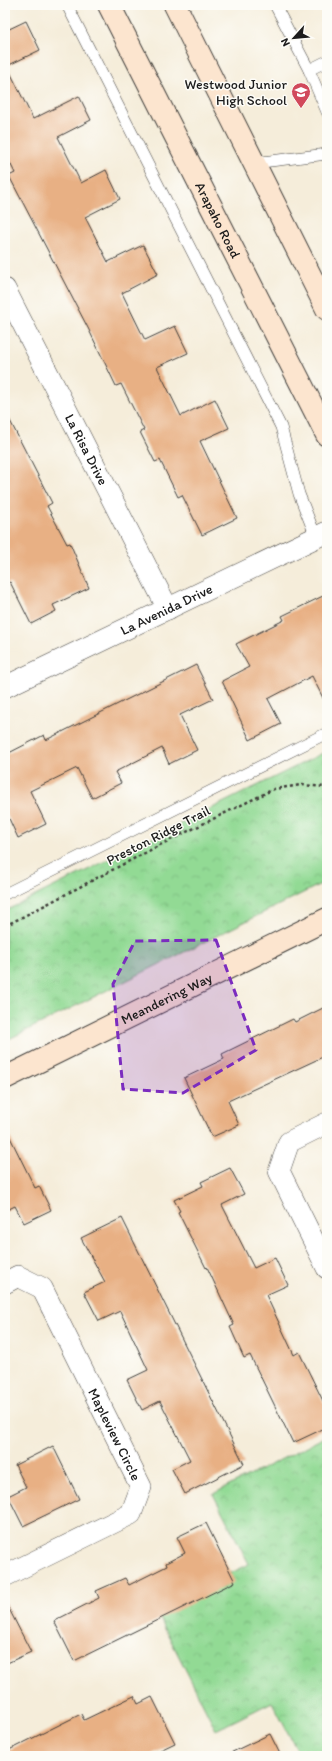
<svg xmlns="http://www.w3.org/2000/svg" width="332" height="1761" font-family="Itim,sans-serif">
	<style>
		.park { fill: url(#park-crowns); stroke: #577b58 }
		.building { fill: #e8b084 }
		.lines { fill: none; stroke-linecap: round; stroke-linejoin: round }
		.lane-casing { stroke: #3d3b38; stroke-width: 12 }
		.street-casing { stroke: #3d3b38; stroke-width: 22 }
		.secondary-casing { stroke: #3d3b38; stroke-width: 24 }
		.path { stroke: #3d3b38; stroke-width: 2.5; stroke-dasharray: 3 3; stroke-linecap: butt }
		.lane { stroke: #fff; stroke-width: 11 }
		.street { stroke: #fff; stroke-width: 21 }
		.secondary { stroke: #fce5cf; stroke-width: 22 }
		.marked { fill: #7b2cbf; fill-opacity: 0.2; stroke: #7b2cbf; stroke-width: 3; stroke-dasharray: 8 5; stroke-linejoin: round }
		.labels { text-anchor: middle; stroke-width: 3; stroke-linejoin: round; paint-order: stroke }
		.poi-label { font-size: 14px; fill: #1c1c1c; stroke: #fdfcf7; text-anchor: end }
		.street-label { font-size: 14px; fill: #1c1c1c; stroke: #fdfcf7 }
	</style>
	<defs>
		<pattern id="park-crowns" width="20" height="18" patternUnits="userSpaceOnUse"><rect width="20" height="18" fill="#92da94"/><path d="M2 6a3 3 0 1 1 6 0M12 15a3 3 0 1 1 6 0" fill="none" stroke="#7dba7f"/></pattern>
	</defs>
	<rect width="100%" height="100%" fill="#fdfcf7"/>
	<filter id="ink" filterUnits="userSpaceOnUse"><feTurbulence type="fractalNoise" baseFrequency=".025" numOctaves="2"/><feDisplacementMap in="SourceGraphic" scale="8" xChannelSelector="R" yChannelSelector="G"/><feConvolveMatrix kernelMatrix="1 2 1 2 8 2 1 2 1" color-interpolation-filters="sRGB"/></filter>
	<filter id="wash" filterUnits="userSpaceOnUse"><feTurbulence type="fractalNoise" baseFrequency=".012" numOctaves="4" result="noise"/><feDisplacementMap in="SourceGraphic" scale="16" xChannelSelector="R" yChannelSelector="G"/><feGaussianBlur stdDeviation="0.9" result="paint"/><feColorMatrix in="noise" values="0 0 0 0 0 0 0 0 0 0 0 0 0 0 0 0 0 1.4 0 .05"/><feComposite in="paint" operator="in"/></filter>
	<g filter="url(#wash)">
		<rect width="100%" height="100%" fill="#f5edda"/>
		<g class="park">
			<path d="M327 751V881L5 1041V911Z"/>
			<path d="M327 1436V1756H300L272 1702 216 1730 156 1611 249 1564 213 1494Z"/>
		</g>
		<g id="blocks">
			<g class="building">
				<path d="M26 21 40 50 7 66 33 119 79 96 91 120 58 137 81 183 106 170 120 199 85 217 108 262 143 245 158 274 122 293 145 340 175 326 188 353 157 367 181 416 215 399 229 428 200 441 237 518 202 535 182 495 178 497 160 460 155 462 140 432 144 430 121 384 116 386 88 328 9 176 15 173 5 153V31Z"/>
				<path d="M5 411 52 503 47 506 67 544 70 543 89 588 53 605 56 611 31 624 10 582 5 585Z"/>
				<path d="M327 594V706L312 676 268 699 281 724 250 740 222 681 249 667 236 644 284 620 282 616Z"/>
				<path d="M196 665 213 699 180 715 197 750 169 764 162 748 115 772 121 783 92 798 77 768 30 791 46 824 18 838 5 810V755L44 735 46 740Z"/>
				<path d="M327 1006V1055L228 1101 239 1125 212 1137 184 1078 224 1059 222 1054 293 1019 295 1022Z"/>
				<path d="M5 1127 35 1188 39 1186 51 1210 24 1223 15 1206 5 1211Z"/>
				<path d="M230 1168 244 1194 222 1205 254 1268 275 1258 288 1285 266 1295 294 1355 299 1352 327 1409V1427L293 1443 250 1355 244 1358 230 1327 234 1325 207 1267 206 1268 178 1212 180 1211 174 1200 203 1186 201 1182Z"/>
				<path d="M122 1218 244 1464 185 1494 172 1469 190 1460 160 1401 142 1410 127 1380 148 1370 120 1311 99 1321 84 1292 105 1282 81 1238Z"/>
				<path d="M53 1446 79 1499 23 1526 8 1496 26 1487 15 1465Z"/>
				<path d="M206 1523 235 1582 74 1661 54 1621 99 1598 96 1591 125 1578 129 1585 167 1566 166 1563 185 1553 177 1537Z"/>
				<path d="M5 1601 31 1652 5 1664Z"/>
				<path d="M134 1696 138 1704 152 1697 175 1743 148 1756H5V1752L81 1714 84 1720Z"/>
				<path d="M270 1734 281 1756H224Z"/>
			</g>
		</g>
	</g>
	<g filter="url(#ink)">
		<use href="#blocks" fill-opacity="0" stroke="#3d3b38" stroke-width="1"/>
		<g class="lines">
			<g class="lane-casing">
				<g id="lane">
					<path d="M67 5 281 427 299 494 316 537"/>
					<path d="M275 5 309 70 327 112"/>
					<path d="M309 70 327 61"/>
					<path d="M254 163 327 154"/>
					<path d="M5 894 327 733"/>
				</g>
			</g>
			<g class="street-casing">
				<g id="street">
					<path id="s1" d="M5 289 168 609"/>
					<path id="s2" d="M5 687 327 532"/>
					<path d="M327 1123 289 1142 279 1171 327 1268"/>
					<path id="s3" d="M5 1283 18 1276 42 1288 141 1487 131 1514 5 1576"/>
				</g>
			</g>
			<g class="secondary-casing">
				<g id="secondary">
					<path id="s4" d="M109 5 327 435"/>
					<path d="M175 5 327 309"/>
					<path id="s5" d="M5 1078 327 919"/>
				</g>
			</g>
			<path class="path" d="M5 926 160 845 274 789 301 785 327 787"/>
			<use href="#lane" class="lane"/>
			<use href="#street" class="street"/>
			<use href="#secondary" class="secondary"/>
		</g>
	</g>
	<path class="marked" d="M216 940 256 1050 183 1093 123 1089 113 984 135 941Z"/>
	<defs>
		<g id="school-pin" transform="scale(1)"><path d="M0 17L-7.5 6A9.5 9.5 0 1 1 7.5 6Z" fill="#d1495b" stroke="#fdfcf7"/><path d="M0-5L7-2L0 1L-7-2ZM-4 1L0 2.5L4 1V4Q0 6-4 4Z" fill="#fff"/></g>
	</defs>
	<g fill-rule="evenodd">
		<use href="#school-pin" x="301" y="92"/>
	</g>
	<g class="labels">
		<g class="poi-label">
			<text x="287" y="89">Westwood Junior<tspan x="287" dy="16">High School</tspan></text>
		</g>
		<g class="street-label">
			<text dy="5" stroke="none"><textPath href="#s4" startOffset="241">Arapaho Road</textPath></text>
			<text dy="5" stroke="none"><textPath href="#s1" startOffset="180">La Risa Drive</textPath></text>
			<text dy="5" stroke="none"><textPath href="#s2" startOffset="179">La Avenida Drive</textPath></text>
			<text transform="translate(158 835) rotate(-27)" y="5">Preston Ridge Trail</text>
			<text dy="5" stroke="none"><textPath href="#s5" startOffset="180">Meandering Way</textPath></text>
			<text dy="5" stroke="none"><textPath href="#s3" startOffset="205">Mapleview Circle</textPath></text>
		</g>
	</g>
	<rect width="332" height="1761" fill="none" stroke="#fdfcf7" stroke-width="20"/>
	<g transform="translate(294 38) rotate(243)" stroke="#fdfcf7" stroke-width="3" paint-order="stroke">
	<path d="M0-3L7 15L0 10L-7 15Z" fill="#1c1c1c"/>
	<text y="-6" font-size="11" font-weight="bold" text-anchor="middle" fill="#1c1c1c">N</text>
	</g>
</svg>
